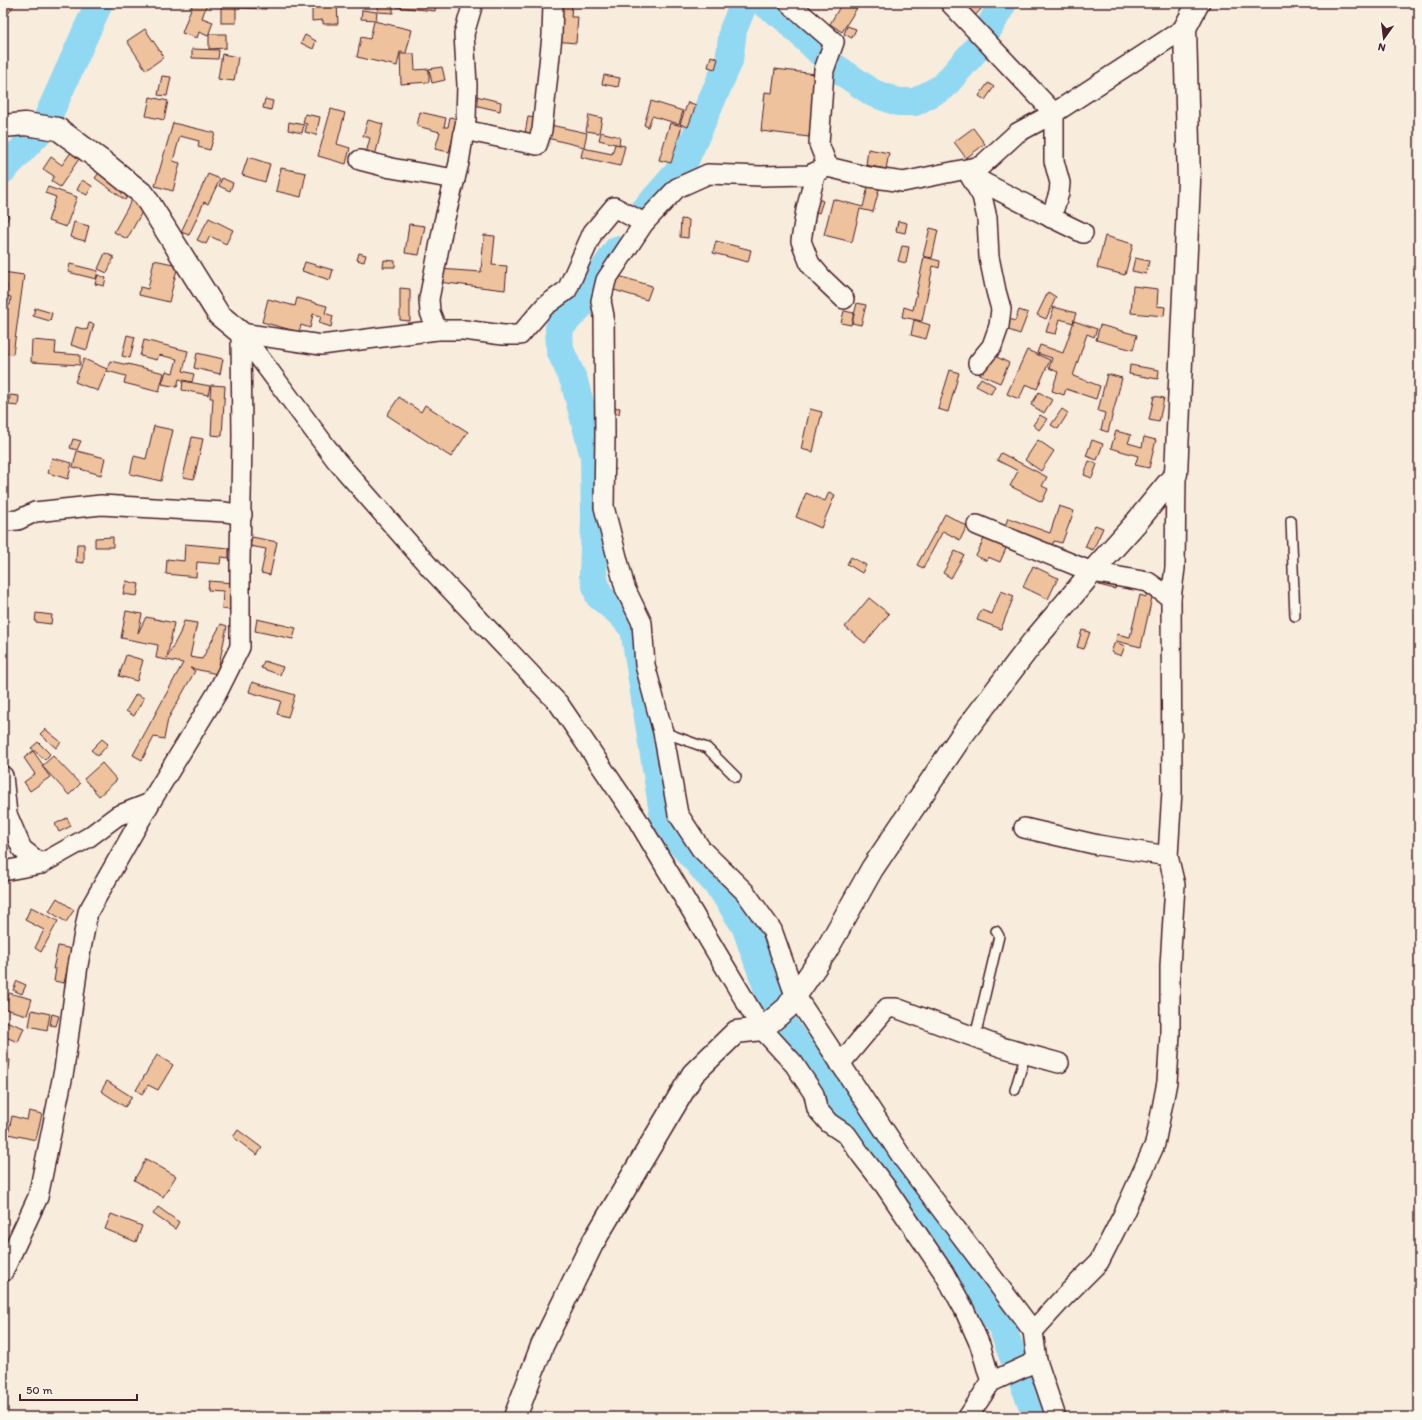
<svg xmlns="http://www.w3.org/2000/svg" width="1422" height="1420" font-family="Itim,sans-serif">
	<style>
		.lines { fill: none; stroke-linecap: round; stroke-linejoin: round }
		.river { stroke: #91d9f3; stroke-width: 28 }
		.building { fill: #edc29d; stroke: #4a1f2b }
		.lane-casing { stroke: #4a1f2b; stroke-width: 12 }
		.street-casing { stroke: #4a1f2b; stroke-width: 22 }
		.secondary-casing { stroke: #4a1f2b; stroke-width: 25 }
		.lane { stroke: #fbf7ec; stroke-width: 9 }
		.street { stroke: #fbf7ec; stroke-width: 19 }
		.secondary { stroke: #fbf7ec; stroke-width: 22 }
	</style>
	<rect width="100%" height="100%" fill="#f8ecdc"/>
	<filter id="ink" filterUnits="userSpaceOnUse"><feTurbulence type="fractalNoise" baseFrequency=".025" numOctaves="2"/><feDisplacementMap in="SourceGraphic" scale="8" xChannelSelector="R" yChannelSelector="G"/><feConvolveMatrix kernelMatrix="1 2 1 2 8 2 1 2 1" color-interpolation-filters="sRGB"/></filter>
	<g filter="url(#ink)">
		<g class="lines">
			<g class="river">
				<path d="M764 3 784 17 823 55 832 65 873 93 898 102H915L943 87 978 47 1003 3"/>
				<path d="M3 170 37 134 47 119 99 3"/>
				<path d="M644 211 681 169 729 61 733 30 744 3"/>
				<path d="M617 250 580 306 559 328 560 350 574 381 594 456 595 520 593 575 599 596 621 614 634 629 665 825 722 890 745 926 776 1012"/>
				<path d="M782 1023 1002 1327 1016 1364"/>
				<path d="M1020 1374 1037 1417"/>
			</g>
		</g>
		<g class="building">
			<path d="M3 3H15L3 22Z"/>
			<path d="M193 3 207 4 202 18 213 22 208 36 199 32 197 38 182 33Z"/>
			<rect x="221" y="3" width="15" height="20"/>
			<path d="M240 3H266V9L239 8Z"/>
			<path d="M312 3H337L338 24H323V20L312 21Z"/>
			<path d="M378 3H393V13L378 12Z"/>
			<path d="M397 3H436L435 11 397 7Z"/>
			<path d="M558 3H572L571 17H578L576 43 554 41Z"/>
			<path d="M842 3H860L842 32 830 24Z"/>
			<path d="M973 3 981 9 970 21 963 15Z"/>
			<path d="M362 10 377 12 376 20 361 19Z"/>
			<path d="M374 21 412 30 406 53 400 52 397 66 357 57 361 37 370 39Z"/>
			<path d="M847 26 856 29 852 38 844 34Z"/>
			<path d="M145 29 164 57 146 70 127 41Z"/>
			<path d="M209 34H226V48L209 49Z"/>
			<path d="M305 35 316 41 313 49 301 43Z"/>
			<path d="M192 49 219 50 218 59 192 58Z"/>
			<path d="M222 54 238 57 234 81 218 79Z"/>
			<path d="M400 54H414L415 70 429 69V82L401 84Z"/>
			<path d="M711 56 718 59 715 69 708 67Z"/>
			<path d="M442 67 445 80 432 83 429 69Z"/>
			<path d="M775 69 816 74 809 137 761 131 765 92 772 93Z"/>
			<path d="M604 75 620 78 618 87 602 84Z"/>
			<path d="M162 76 171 77 167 96 158 95Z"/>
			<path d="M988 83 994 87 985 100 979 96Z"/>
			<path d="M476 96 501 102 500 111 474 105Z"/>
			<path d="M150 97 168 101 164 120 146 116Z"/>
			<path d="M265 99 273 101 271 110 263 108Z"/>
			<path d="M651 101 683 111 679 124 652 116 648 127 644 125Z"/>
			<path d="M688 102 696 105 688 127 680 124Z"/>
			<path d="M331 109 345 113 337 144 350 148 346 164 318 156Z"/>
			<path d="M420 112 446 118 444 127H448L450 117 458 119 449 152 435 149 440 132 417 126Z"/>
			<path d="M305 114 320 117 316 135 305 132 307 124 303 123Z"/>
			<path d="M589 115 602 118 599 133 586 131Z"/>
			<path d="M528 117 536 118 533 134 525 133Z"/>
			<path d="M368 120 383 124 374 160 365 157 370 138 363 136Z"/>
			<path d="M289 122 304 125 302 133 288 130Z"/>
			<path d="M173 123 215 133 210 150 198 147 199 141 180 136 173 161 180 163 173 191 155 186Z"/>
			<path d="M670 123 682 126 671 163 659 160Z"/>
			<path d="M546 124 587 133 584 147 543 137Z"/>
			<path d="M973 128 985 144 966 158 954 142Z"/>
			<path d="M601 132 620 137 619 145 599 140Z"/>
			<path d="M615 144 625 146 620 166 581 157 583 148 612 154Z"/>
			<path d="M74 148 83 153 60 187 51 181 54 176 43 169 51 157 62 165Z"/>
			<path d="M868 149 889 153 886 169 866 165Z"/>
			<path d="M248 157 270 164 265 182 242 175Z"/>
			<path d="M281 168 306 173 301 197 276 191Z"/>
			<path d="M102 169 131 191 125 200 95 178Z"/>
			<path d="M208 174 220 179 208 204 204 202 189 235 181 232Z"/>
			<path d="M222 178 233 183 230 191 219 186Z"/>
			<path d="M82 180 92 186 87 195 77 190Z"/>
			<path d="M869 183 880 186 873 212 860 209 852 242 824 235 833 199 863 207Z"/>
			<path d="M48 187 77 197 66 227 48 221 56 197 45 193Z"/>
			<path d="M134 196 147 203 127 239 114 232Z"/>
			<path d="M818 199 823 201 819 213 814 211Z"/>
			<path d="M3 214 9 216 5 225 3 224Z"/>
			<path d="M209 218 233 230 226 244 210 236 206 244 197 240Z"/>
			<path d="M681 219 689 220 688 238 680 237Z"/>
			<path d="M898 221 907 223 905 233 896 231Z"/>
			<path d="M74 222 89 226 85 241 70 237Z"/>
			<path d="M409 224 425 226 419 255 405 253Z"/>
			<path d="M930 228 938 230 932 258 923 256Z"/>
			<path d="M484 235 495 236 492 265 507 266 505 290 438 282 439 269 481 272Z"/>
			<path d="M1105 236 1133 244 1125 275 1097 268Z"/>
			<path d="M716 241 751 250 748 262 713 253Z"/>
			<path d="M902 246 909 247 906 263 898 261Z"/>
			<path d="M105 253 114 257 107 273 98 269Z"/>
			<path d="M359 253 366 255 364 262 357 260Z"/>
			<path d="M924 257 940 261 939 268 933 266 922 321 902 317 904 307 913 310Z"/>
			<path d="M1135 258 1149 261 1146 274 1132 271Z"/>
			<path d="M154 260 178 265 169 302 139 295 140 287 148 289Z"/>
			<path d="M384 260 395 261V267H383Z"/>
			<path d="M305 262 333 270 330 280 302 271Z"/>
			<path d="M70 264 98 271 96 279 68 272Z"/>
			<path d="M3 272 24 275 13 354 3 353V304L10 305 11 297 6 296 7 285H3Z"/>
			<path d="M98 275 106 278 104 286 95 284Z"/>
			<path d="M615 275 652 286 647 300 611 289Z"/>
			<path d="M1133 286 1158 289 1157 306 1165 307 1164 316 1131 313Z"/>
			<path d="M400 288 410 289V321L400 320Z"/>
			<path d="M1048 292 1056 297 1046 319 1037 315Z"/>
			<path d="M297 298 327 306 325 313 333 316 331 327 319 323 321 316 313 314 310 328 301 325 299 332 262 322 268 299 295 306Z"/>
			<path d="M857 303 866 305 861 325 852 323Z"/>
			<path d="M1054 307 1076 313 1073 323 1060 319 1056 334 1046 332Z"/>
			<path d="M35 308 52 313 50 321 33 316Z"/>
			<path d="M1019 310 1028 313 1020 334 1000 327 1004 317 1015 321Z"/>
			<path d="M844 311 854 313 851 325 841 323Z"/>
			<path d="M914 320 930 325 926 339 911 335Z"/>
			<path d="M1074 321 1097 329 1094 337 1087 334 1073 376 1100 386 1096 399 1066 389 1064 395 1052 391 1058 372 1049 368 1052 358 1037 353 1040 345 1063 353Z"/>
			<path d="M89 323 94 324 87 350 71 345 76 327 87 330Z"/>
			<path d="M1100 325 1137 335 1133 350 1096 340Z"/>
			<path d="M127 335 135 337 130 358 122 356Z"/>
			<path d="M32 340 56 342 55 353 80 355V365L31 362Z"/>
			<path d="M144 340 188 351 183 371 194 374 192 382 179 379 177 387 162 384 166 371 173 373 177 359 159 355 157 360 140 356Z"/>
			<path d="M1027 350 1050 360 1037 389 1026 384 1019 399 1007 394Z"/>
			<path d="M197 353 223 359 220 374 194 368Z"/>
			<path d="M989 353 1009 363 1000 383 979 374Z"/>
			<path d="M84 359 107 369 98 391 75 382Z"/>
			<path d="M110 361 128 365V364L164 373 159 392 124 383 126 376 107 371Z"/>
			<path d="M1130 365 1159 370 1158 379 1129 374Z"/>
			<path d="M950 370 959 373 948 412 938 409Z"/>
			<path d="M1107 374 1122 378 1108 432 1101 430 1105 413 1098 411Z"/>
			<path d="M981 378 995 386 991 394 976 386Z"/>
			<path d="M183 381 210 386 208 395 182 390Z"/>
			<path d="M211 385 225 386 222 436 211 435 213 398H210Z"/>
			<path d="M1039 392 1052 400 1044 413 1031 405Z"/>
			<path d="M10 395 19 396 18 406 9 405Z"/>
			<path d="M1154 396 1164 398 1159 422 1149 420Z"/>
			<path d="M399 397 421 412 425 405 468 432 451 457 387 415Z"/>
			<path d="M609 407 620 408 619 414 609 413Z"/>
			<path d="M810 409 822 412 813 452 801 449Z"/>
			<path d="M1062 409 1068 413 1058 429 1051 425Z"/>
			<path d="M1040 415 1047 419 1039 430 1033 425Z"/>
			<path d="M154 426 173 430 161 481 130 474 134 456 146 459Z"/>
			<path d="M1116 431 1131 435 1128 443 1142 447 1144 437 1156 440 1149 468 1135 465 1138 456 1111 448Z"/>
			<path d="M192 437 203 439 194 479 183 477Z"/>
			<path d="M73 439 81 441 77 450 70 448Z"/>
			<path d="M1038 440 1054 451 1041 471 1025 460Z"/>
			<path d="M1092 440 1103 444 1097 460 1086 456Z"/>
			<path d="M77 451 105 458 101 475 73 467Z"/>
			<path d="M1001 453 1047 477 1042 486 1048 489 1042 502 1010 486 1018 471 997 460Z"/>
			<path d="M52 458 72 463 68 479 48 473Z"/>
			<path d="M1089 461 1097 464 1092 478 1084 475Z"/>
			<path d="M829 492 835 495 821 528 796 517 806 493 825 501Z"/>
			<path d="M1059 506 1074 511 1062 543 1054 541 1051 548 1003 531 1008 518 1050 533Z"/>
			<path d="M945 514 967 526 960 540 943 531 923 568 917 565Z"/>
			<path d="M1095 525 1103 528 1093 550 1085 547Z"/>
			<path d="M986 534 1008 544 1000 562 988 557 987 561 976 556Z"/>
			<path d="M113 537V547H95V538Z"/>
			<path d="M252 537 277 542 270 575 261 573 266 549 250 546Z"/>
			<path d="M77 544H84V563L76 562Z"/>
			<path d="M185 544 229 548V558L221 557 220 564 197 562 196 577 166 574 167 559 184 561Z"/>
			<path d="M955 551 964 555 951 578 943 573Z"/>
			<path d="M851 557 866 565 862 573 847 564Z"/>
			<path d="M1033 566 1058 578 1048 599 1023 587Z"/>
			<path d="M1101 575 1118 579 1115 589 1099 585Z"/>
			<path d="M126 581 139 584 137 596 123 594Z"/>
			<path d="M209 581 233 583 231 610 222 609 223 591 208 590Z"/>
			<path d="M1001 591 1014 596 1001 629 977 620 981 610 992 614Z"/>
			<path d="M1148 591 1153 593 1141 647 1116 641 1117 634 1130 637 1140 595 1146 597Z"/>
			<path d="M869 598 889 614 865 643 845 627Z"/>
			<path d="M126 611 142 614 138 633 146 617 174 623 167 658 180 633 184 621 197 623 190 657 202 659 221 624 227 626 217 674 190 668 195 671 168 719 164 739 154 737 142 760 133 755 183 663 156 658 158 645 121 638Z"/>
			<path d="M36 613 52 615 51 624 35 622Z"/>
			<path d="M257 619 296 628 293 639 255 631Z"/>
			<path d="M1082 630 1090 632 1084 649 1077 647Z"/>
			<path d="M1115 642 1125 646 1121 656 1111 652Z"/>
			<path d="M126 655 143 660 137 681 119 676Z"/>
			<path d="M264 661 283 667 280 675 261 668Z"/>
			<path d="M252 682 295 695 288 717 277 714 281 701 249 692Z"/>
			<path d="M136 694 144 698 134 716 126 711Z"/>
			<path d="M45 729 61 742 56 748 40 734Z"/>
			<path d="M102 739 108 744 98 756 91 750Z"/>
			<path d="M38 742 50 754 45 760 31 748Z"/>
			<path d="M33 751 43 765 42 766 50 777 30 791 24 782 35 774 24 758Z"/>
			<path d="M53 756 80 784 69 795 42 766Z"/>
			<path d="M102 763 117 780 99 796 84 779Z"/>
			<path d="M67 818 71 826 59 832 55 824Z"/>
			<path d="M57 898 74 910 66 922 49 911Z"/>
			<path d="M31 907 58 921 41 952 35 948 44 930 25 920Z"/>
			<path d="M58 946 72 949 64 983 54 981 56 969H53Z"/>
			<path d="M17 981 26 985 22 994 13 990Z"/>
			<path d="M9 993 32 999 27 1015 5 1009Z"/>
			<path d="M32 1010 50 1014 47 1030 29 1026Z"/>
			<path d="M52 1014 59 1016 56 1026 50 1025Z"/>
			<path d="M3 1020 24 1028 18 1042 3 1036Z"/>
			<path d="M157 1055 173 1065 158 1090 148 1085 142 1094 136 1090Z"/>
			<path d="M3 1059 10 1060 9 1070 3 1069Z"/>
			<path d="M107 1081 132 1097 125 1107 101 1091Z"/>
			<path d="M29 1111 42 1114 36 1140 8 1134 12 1116 27 1120Z"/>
			<path d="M238 1130 262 1148 257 1155 233 1137Z"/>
			<path d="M146 1159 176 1176 163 1197 134 1180Z"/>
			<path d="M158 1207 179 1222 175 1229 153 1214Z"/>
			<path d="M111 1214 142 1226 136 1242 105 1229Z"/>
		</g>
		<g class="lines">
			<g class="lane-casing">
				<g id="lane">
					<path d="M1291 520 1295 616"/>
					<path d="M663 732 707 748 736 777"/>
					<path d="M975 1037 999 936 996 931"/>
					<path d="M1015 1090 1026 1053"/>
				</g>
			</g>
			<g class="street-casing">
				<g id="street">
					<path d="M789 3 834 42 824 70 819 144 828 167"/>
					<path d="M950 3 1054 113V161L1060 183 1059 193 1051 218"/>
					<path d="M464 130 537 145 542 130 552 36 553 3"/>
					<path d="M360 160 391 168 455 179"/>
					<path d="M816 172 806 210 801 241 810 264 822 278 844 299"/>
					<path d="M970 176 982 196 987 218 989 257 996 291 1001 309 999 326 992 346 978 363"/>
					<path d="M971 176 1044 214 1083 233"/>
					<path d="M437 330 430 312 429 299 444 222 459 163 466 119 467 85 464 34 473 3"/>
					<path d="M241 333 336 460 433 571 559 704 637 819 762 1029 794 1064 814 1094 817 1109 829 1123 847 1135 861 1155 885 1186 944 1273 964 1309 980 1345 991 1382"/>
					<path d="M241 333 321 345 437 330H464L503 335H520L545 306 567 290 593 232 614 207 644 223"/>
					<path d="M3 521 18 520 35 512 101 505 225 512 242 515"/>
					<path d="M977 525 1092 572 1148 582 1171 598"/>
					<path d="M3 776 7 814 22 849 41 864"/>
					<path d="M1024 828 1098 845 1168 856"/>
					<path d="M3 871 41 864 89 837 117 816 150 803"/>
					<path d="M840 1064 887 1008H896L1001 1047 1059 1063"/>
					<path d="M3 1272 38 1197 64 1070 78 965 88 912 150 803 217 693 240 647V562L242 437 241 333"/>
					<path d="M1033 1331 1064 1297 1099 1262 1123 1215 1155 1144 1167 1082 1170 1035V966L1175 885 1168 856 1172 791 1171 598 1175 568 1176 474"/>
					<path d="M968 1417 991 1382 1037 1361"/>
					<path d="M1056 1417 1037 1361 1033 1331 904 1160 795 995 772 930 745 892 701 849 678 814 663 732 645 665 642 623 625 588 604 507 605 434 604 316 601 301 606 280 644 223 677 188 708 174 761 176 809 175 828 167 869 177 903 182 981 166 1017 133 1054 113 1185 28"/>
				</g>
			</g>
			<g class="secondary-casing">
				<g id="secondary">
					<path d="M3 126 25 124 58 129 103 162 144 195 219 315 241 333"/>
					<path d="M515 1417 542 1346 592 1244 693 1074 736 1032 762 1029 787 1008 826 951 872 869 960 738 1033 642 1092 572 1135 524 1176 474 1189 182 1185 28 1198 3"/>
				</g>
			</g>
			<use href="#lane" class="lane"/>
			<use href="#street" class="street"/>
			<use href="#secondary" class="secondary"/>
		</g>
	</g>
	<rect width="1422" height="1420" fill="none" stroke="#fbf7ec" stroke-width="16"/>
	<rect x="8" y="8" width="1406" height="1404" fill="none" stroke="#4a1f2b" stroke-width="1.5" filter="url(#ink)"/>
	<g transform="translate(1384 38) rotate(194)" stroke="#fbf7ec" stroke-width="3" paint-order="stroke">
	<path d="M0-3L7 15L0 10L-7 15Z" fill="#4a1f2b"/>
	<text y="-6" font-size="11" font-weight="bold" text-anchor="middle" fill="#4a1f2b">N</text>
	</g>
	<path d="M20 1394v6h117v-6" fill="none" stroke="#4a1f2b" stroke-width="2"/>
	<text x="26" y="1394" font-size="12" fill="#4a1f2b" stroke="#fbf7ec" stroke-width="3" paint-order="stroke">50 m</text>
</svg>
